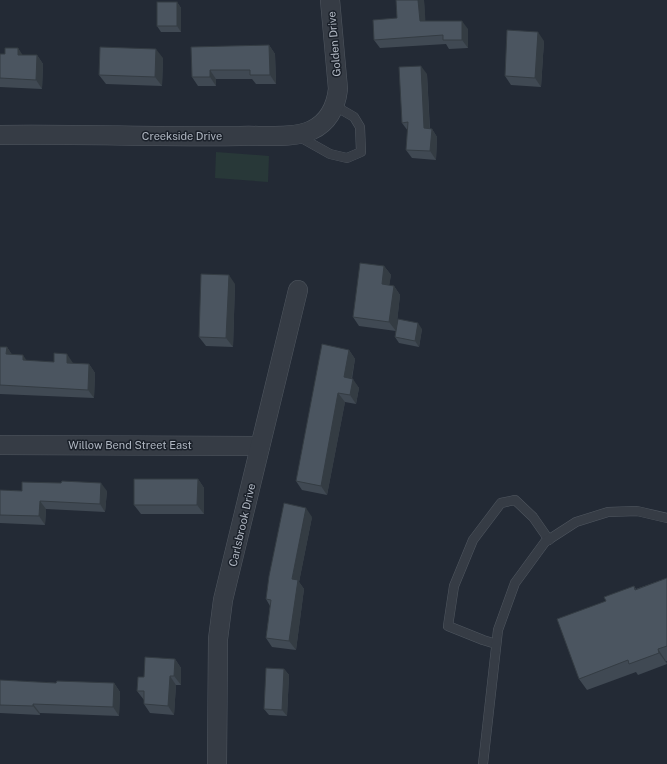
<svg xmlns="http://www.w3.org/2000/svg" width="667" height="764" font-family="'Public Sans',sans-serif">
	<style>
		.green { fill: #283838 }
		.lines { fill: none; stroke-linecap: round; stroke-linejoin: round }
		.service-casing { stroke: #505760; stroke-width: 10 }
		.minor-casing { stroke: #505760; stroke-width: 20 }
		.service { stroke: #363c45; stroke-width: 9 }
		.minor { stroke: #363c45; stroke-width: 19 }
		.wall { fill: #404953 }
		.shaded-wall { fill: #343c43 }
		.building { fill: #4b5560; stroke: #343c43 }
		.labels { text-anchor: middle; stroke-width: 3; stroke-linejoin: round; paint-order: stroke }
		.street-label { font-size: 11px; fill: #b0b7c2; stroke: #1b212a }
	</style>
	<rect width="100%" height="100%" fill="#232a35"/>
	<path class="green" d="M216 152 269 156 268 182 215 178Z"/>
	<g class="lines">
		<g class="service-casing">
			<g id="service">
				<path d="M298 136 330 154 347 158 361 152 360 127 354 117 335 106"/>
				<path d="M496 644 483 640 448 626 454 586 473 540 501 503 515 500 533 517 549 540"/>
				<path d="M483 764 498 630 515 583 545 542 576 522 608 512 637 511 667 518"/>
			</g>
		</g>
		<g class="minor-casing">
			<g id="minor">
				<path d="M0 135C80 134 160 137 240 136 259 135 295 139 312 130 329 122 336 106 338 89L330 0"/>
				<path d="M0 445 260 446"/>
				<path d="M217 764 218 639 223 600 298 290"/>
			</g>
		</g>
		<use href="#service" class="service"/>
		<use href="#minor" class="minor"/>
	</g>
	<g class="wall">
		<path d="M424 0 425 21 468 29V48L449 49 446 44 380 48 374 40Z"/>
		<path d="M177 2 181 8V32H161L157 26Z"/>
		<path d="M544 41 541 87 511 85 505 76Z"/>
		<path d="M269 45 275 54 276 84H256L252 79H216V86H198L192 77Z"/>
		<path d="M18 48 22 55H37L43 64 42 89 0 87V54H5Z"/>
		<path d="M163 58 162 86 106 84 99 75Z"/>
		<path d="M427 74 430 129H432L437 137 436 160 412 158 406 150 408 131 402 123Z"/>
		<path d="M384 266 391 275 389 285 394 286 400 295 396 331 359 326 353 317Z"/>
		<path d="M235 284 233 347 206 346 199 337Z"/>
		<path d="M422 329 419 347 399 343 395 337Z"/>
		<path d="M0 347H7L12 355 27 361 89 364 95 373 94 398 0 394Z"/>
		<path d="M349 350 355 359 352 379 359 388 356 404 345 402 327 495 302 490 296 481Z"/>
		<path d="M198 479 204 488V514H141L134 505Z"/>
		<path d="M0 490 22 491H107L105 512 46 509 45 525 0 523Z"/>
		<path d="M312 517 299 582 304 589 296 650 272 647 266 638 270 606 266 599Z"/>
		<path d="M667 578V661H666L667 664 638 675 636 672 587 690 579 679 606 601 634 586 636 589Z"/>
		<path d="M175 659 181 668V685H176L174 715 150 713 144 704V700L137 691 144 677Z"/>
		<path d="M284 669 289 675 287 716 269 715 264 709Z"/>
		<path d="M0 680 56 683H114L120 692 119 716 40 713V715L0 713Z"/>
	</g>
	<g class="shaded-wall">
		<path d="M418 0H424L426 29 420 21Z"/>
		<path d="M177 2 181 8V32L177 26Z"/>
		<path d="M462 21 468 29V48L462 40Z"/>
		<path d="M538 32 544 41 541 87 535 78Z"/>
		<path d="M269 45 275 54 276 84 270 75Z"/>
		<path d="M18 48 24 57 18 55Z"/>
		<path d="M156 49 163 58 162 86 155 77Z"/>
		<path d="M37 55 43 64 42 89 36 80Z"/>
		<path d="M421 66 427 74 430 136 424 128Z"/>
		<path d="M210 70 216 79V86L210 77Z"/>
		<path d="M432 129 437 137 436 160 430 151Z"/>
		<path d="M384 266 391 275 388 293 382 284Z"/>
		<path d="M229 275 235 284 233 347 226 338Z"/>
		<path d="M394 286 400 295 396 331 389 322Z"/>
		<path d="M418 323 422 329 419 347 415 341Z"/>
		<path d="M7 347 13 356 6 354Z"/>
		<path d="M349 350 355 359 350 386 344 377Z"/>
		<path d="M67 354 73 363V372L67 363Z"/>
		<path d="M23 355 29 364 23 360Z"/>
		<path d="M89 364 95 373 94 398 88 390Z"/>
		<path d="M353 379 359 388 356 404 350 395Z"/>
		<path d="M338 393 345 402 327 495 321 486Z"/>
		<path d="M198 479 204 488V514L197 505Z"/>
		<path d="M101 483 107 491 105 512 100 504Z"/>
		<path d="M40 501 46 509 45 525 39 516Z"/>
		<path d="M306 508 312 517 299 582 304 589 296 650 289 641 292 579Z"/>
		<path d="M658 649 666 661 667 664 659 653Z"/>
		<path d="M175 659 181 668V685L174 676Z"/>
		<path d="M284 669 289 675 287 716 282 710Z"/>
		<path d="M170 676 176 685 174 715 168 706Z"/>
		<path d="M114 683 120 692 119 716 113 707Z"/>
		<path d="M33 704 40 713V715L33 706Z"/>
	</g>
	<g class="building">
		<path d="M396 0H418L420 21H462V40H443V35L374 40 373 20 397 18Z"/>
		<rect x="157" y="2" width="20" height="24"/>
		<path d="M507 30 538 32 535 78 505 76Z"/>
		<path d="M269 45 270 75H250V70H210V77H192L191 47Z"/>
		<path d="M100 47 156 49 155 77 99 75Z"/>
		<path d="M5 48H18V55H37L36 80 0 78V54H5Z"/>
		<path d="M421 66 424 128 432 129 430 151 406 150 408 122 402 123 399 67Z"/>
		<path d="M360 263 384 266 382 284 394 286 389 322 353 317Z"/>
		<path d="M201 274 229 275 226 338 199 337Z"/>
		<path d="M398 319 418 323 415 341 395 337Z"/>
		<path d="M322 344 349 350 344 377 353 379 350 395 338 393 321 486 296 481Z"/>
		<path d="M0 347H7L6 354 23 355V360L54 362V353L67 354V363L89 364 88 390 0 385Z"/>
		<path d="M134 479H198L197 505H134Z"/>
		<path d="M62 481 101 483 100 504 40 501 39 516 0 515V490L22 491V482L61 483Z"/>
		<path d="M284 503 306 508 292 579 298 580 289 641 266 638 271 600 266 599 269 576Z"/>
		<path d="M667 578V646L658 649 659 653 629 664 628 660 579 679 557 619 606 601 604 597 634 586 635 590Z"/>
		<path d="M145 657 175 659 174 676H170L168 706 144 704V691H137L138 677H144Z"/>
		<path d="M266 668 284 669 282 710 264 709Z"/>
		<path d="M0 680 56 683 57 681 114 683 113 707 33 704V706L0 705Z"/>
	</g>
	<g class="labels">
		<g class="street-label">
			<text transform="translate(334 44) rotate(-95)" y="4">Golden Drive</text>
			<text x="182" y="140">Creekside Drive</text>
			<text x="130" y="449">Willow Bend Street East</text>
			<text transform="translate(242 525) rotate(-77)" y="4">Carlsbrook Drive</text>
		</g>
	</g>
</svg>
